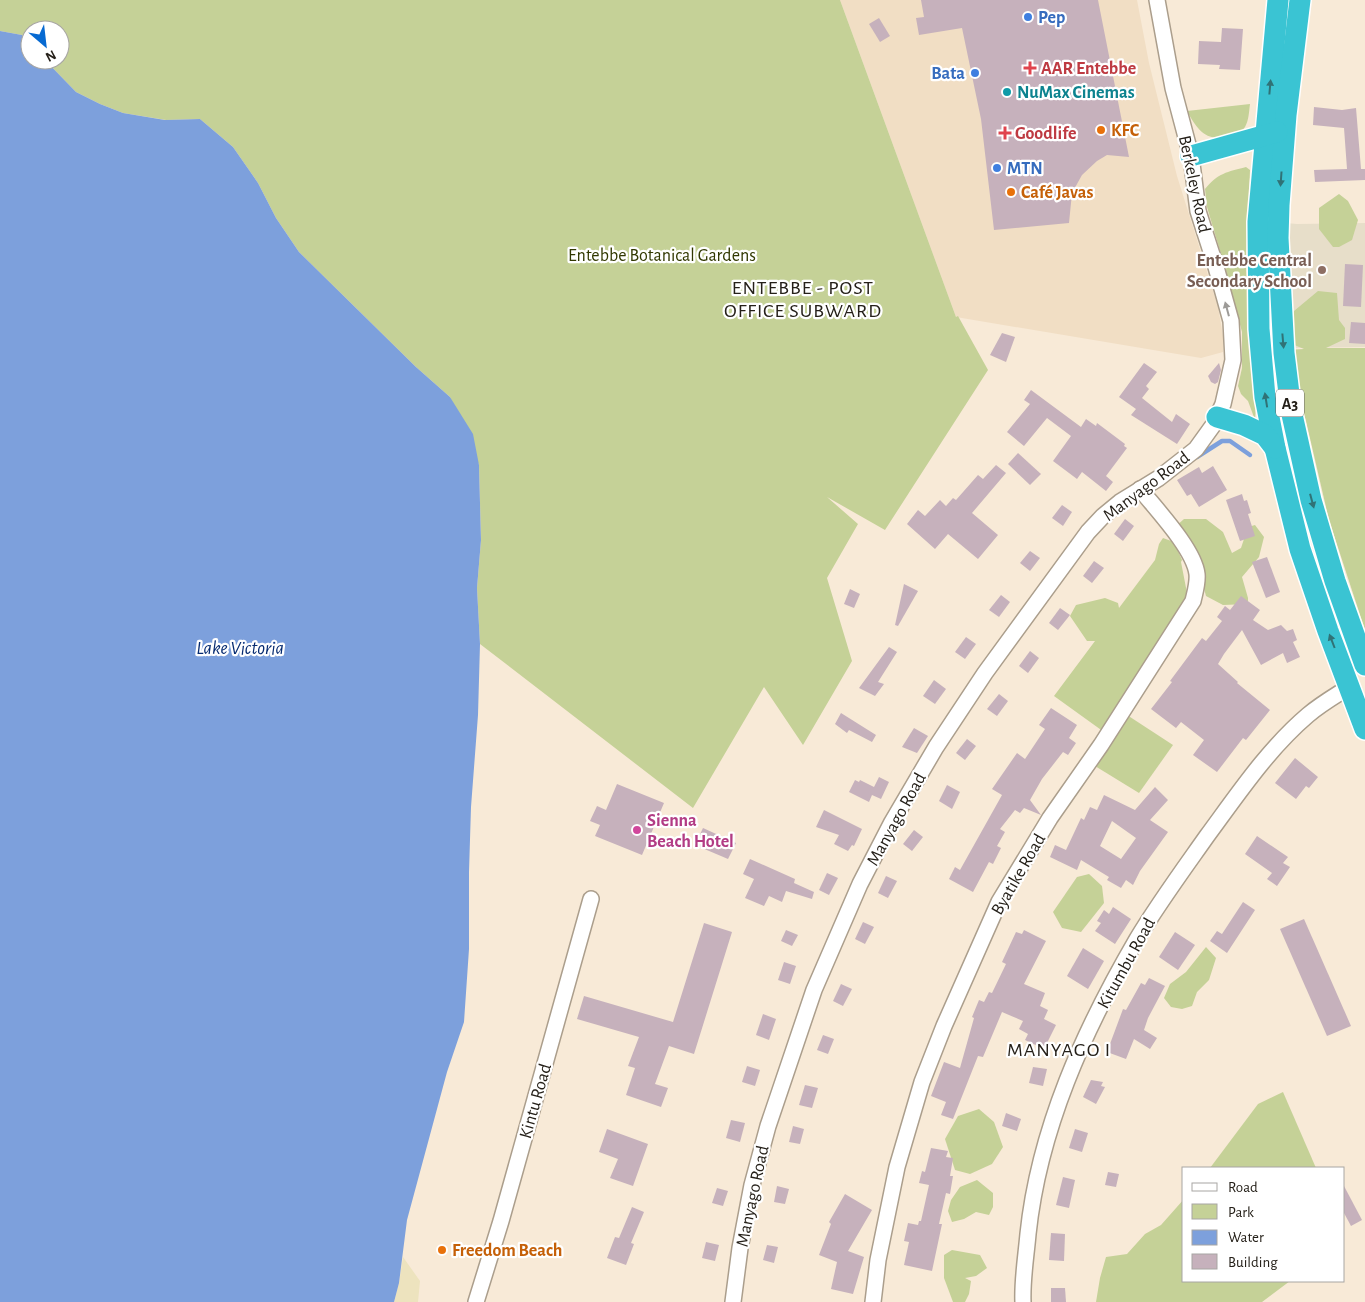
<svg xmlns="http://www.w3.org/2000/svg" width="1365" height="1302" font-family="'Alegreya Sans',sans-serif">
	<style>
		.built { fill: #f1dec4 }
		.education { fill: #e7dec9 }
		.green { fill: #c5d197 }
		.sand { fill: #ede3be }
		.water { fill: #7da0dc }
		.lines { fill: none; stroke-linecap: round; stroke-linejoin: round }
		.stream { stroke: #7da0dc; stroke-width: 4.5 }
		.building { fill: #c6b1bc; fill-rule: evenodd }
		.minor-casing { stroke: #ab9e8c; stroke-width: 18 }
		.highway-casing { stroke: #fff; stroke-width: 24 }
		.minor { stroke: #fff; stroke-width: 15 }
		.highway { stroke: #3ac4d3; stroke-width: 21 }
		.oneway { fill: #307276 }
		.oneway2 { fill: #9d9b98 }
		.shop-dot { fill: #3f7fe0; stroke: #fff; stroke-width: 2 }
		.health-dot { fill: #e0444e; stroke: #fff; stroke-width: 2 }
		.culture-dot { fill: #0f9aa8; stroke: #fff; stroke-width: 2 }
		.food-dot { fill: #e8710a; stroke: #fff; stroke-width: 2 }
		.education-dot { fill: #8d6e63; stroke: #fff; stroke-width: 2 }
		.hotel-dot { fill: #d1479c; stroke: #fff; stroke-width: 2 }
		.labels { text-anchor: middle; stroke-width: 4.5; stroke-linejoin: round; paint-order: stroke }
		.shield { fill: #fff; stroke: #66635e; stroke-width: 1 }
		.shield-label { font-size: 16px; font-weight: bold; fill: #252019 }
		.shop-label { font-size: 18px; font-weight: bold; fill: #366cbe; stroke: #fff; text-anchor: start }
		.health-label { font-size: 18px; font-weight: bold; fill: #be3a42; stroke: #fff; text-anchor: start }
		.culture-label { font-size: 18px; font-weight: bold; fill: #0d838f; stroke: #fff; text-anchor: start }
		.food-label { font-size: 18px; font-weight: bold; fill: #c56008; stroke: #fff; text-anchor: start }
		.street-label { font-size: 18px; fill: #252019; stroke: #fff }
		.park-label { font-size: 18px; fill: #313800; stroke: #fff }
		.education-label { font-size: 18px; font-weight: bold; fill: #785e54; stroke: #fff; text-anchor: end }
		.hotel-label { font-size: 18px; font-weight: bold; fill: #b23c85; stroke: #fff; text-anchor: start }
		.water-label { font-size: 19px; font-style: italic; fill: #052a70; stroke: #fff }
		.quarter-label { font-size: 20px; letter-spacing: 1px; fill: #252019; stroke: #fff }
	</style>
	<rect width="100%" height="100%" fill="#f8ead7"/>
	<path class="built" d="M840 0H1137L1149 63 1177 176 1218 307 1223 336V352L1201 358 956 317Z"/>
	<path class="education" d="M1275 222 1297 224 1365 223V347L1285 348Z"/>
	<g class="green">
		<path d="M0 0H840L956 317 958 316 988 370 885 530 827 497 858 524 827 578 852 661 803 745 764 687 693 808 480 644 477 588 481 540 479 465 450 397 416 367 299 252 276 218 258 183 233 147 200 119 166 120 123 113 100 104 76 92 45 60H60V30H30V41L22 35 0 31Z"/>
		<path d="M1250 104C1249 111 1249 120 1245 127 1241 133 1235 134 1229 136 1206 143 1197 129 1187 111Z"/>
		<path d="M1246 167 1250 170 1246 265 1256 404 1255 420 1248 401 1241 394 1238 386 1242 368V332L1226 271 1207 207 1205 189C1218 173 1227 172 1246 167Z"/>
		<path d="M1339 194 1348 201 1358 220 1352 240 1339 247H1333L1319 229V208Z"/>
		<path d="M1318 291 1337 293 1339 320 1345 328V339L1326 348H1365V630L1329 520 1306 421 1285 348 1286 350 1304 349 1292 344 1283 333 1294 311Z"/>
		<path d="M1184 519H1206L1223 532 1232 553 1241 548 1248 527 1255 525 1264 537 1259 557 1242 577 1248 598V604L1223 605 1206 596 1202 581 1175 527Z"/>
		<path d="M1163 538 1174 542 1182 560 1181 562 1188 598 1104 732 1054 696 1095 641H1087L1070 616 1076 605 1105 598 1118 603 1119 608 1155 560 1159 544Z"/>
		<path d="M1127 715 1173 745 1139 793 1095 766Z"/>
		<path d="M1089 874 1102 886 1104 903 1081 932 1062 928 1053 912 1077 877Z"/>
		<path d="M1206 947 1216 958 1209 980 1197 992 1192 1006 1182 1009 1171 1007 1164 998 1170 984 1186 972Z"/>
		<path d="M1283 1092 1316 1168H1210L1258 1104Z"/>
		<path d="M979 1109 994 1122 1003 1147 992 1164 970 1174 955 1170 945 1139 958 1116Z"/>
		<path d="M977 1180 993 1193V1207L989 1215 976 1212 964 1219 952 1222 948 1211 951 1200 960 1187Z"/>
		<path d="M1184 1199V1281H1290L1262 1302H1096L1100 1278 1106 1257 1127 1254 1145 1234 1161 1225Z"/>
		<path d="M952 1250 980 1255 987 1268 976 1276 965 1278 971 1281 969 1294 965 1302H953L944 1278V1255Z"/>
	</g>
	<path class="sand" d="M403 1257 420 1281 418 1302H394L399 1283Z"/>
	<path class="water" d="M0 31 22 35 30 41V60H45L76 92 100 104 123 113 165 120 200 119 233 147 258 183 276 218 299 252 416 367 450 397 473 434 479 465 481 540 477 588 480 644 478 715 471 807 469 872V949L464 1022 447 1072 407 1220 399 1283 394 1302H0Z"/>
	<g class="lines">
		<path class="stream" d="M1197 457 1222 441H1230L1250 455"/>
	</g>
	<g class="building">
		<path d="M921 0H1098L1129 157 1107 155 1097 161 1082 175 1072 193 1069 223 994 230 981 119 962 28 919 35 916 18 924 17Z"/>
		<path d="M879 18 890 36 880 42 869 24Z"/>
		<path d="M1222 28 1243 29 1240 70 1219 69 1220 65 1198 64 1199 41 1221 42Z"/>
		<path d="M1314 107 1342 110 1356 108 1361 169H1365V180L1315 182 1314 170 1347 169 1344 128 1313 125Z"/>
		<path d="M1345 264 1363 265 1361 307 1343 306Z"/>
		<path d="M1351 322 1365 323V344L1349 343Z"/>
		<path d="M1002 333 1015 337 1006 362 990 355Z"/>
		<path d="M1144 363 1157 372 1146 386 1149 389 1142 398 1172 422 1176 414 1190 424 1177 444 1131 415 1136 409 1119 397Z"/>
		<path d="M1219 363 1221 370 1218 382 1215 384 1211 382 1208 376Z"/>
		<path d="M1031 390 1081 427 1086 419 1096 426 1097 423 1125 444 1124 446 1127 448 1106 476 1113 482 1106 491 1082 472 1077 479 1053 461 1071 436 1047 418 1024 446 1007 432 1030 404 1024 400Z"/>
		<path d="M1018 453 1041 474 1030 485 1008 464Z"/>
		<path d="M996 465 1006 473 972 513 998 535 978 559 948 534 935 549 907 524 918 510 925 516 940 500 946 506 953 498 956 500 978 475 983 479Z"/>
		<path d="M1213 466 1227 490 1199 507 1191 494 1187 496 1177 480 1199 467 1202 473Z"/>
		<path d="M1242 494 1244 501 1247 500 1251 513 1248 514 1255 536 1240 541 1226 500Z"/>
		<path d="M1062 505 1072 512 1063 526 1052 518Z"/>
		<path d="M1125 519 1134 526 1123 541 1114 534Z"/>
		<path d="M1030 551 1040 558 1030 571 1020 563Z"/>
		<path d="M1267 557 1280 592 1266 598 1252 562Z"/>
		<path d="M1094 561 1104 568 1092 583 1083 576Z"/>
		<path d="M904 584 918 591 898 626 895 625Z"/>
		<path d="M850 589 860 594 854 608 844 604Z"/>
		<path d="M1001 595 1010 602 999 617 989 610Z"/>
		<path d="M1241 596 1260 610 1253 620 1268 630 1281 625 1287 631 1293 629 1297 640 1293 642 1300 657 1287 663 1283 653 1261 665 1242 630 1224 654 1218 664 1238 682 1237 683 1270 710 1246 740 1243 738 1217 772 1193 755 1204 740 1181 722 1176 728 1151 709 1172 682 1170 681 1202 638 1206 641 1222 621 1217 617 1225 606 1230 610Z"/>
		<path d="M1060 608 1070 615 1058 630 1049 623Z"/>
		<path d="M966 637 976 644 965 659 955 652Z"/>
		<path d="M889 647 897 652 878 682 884 684 875 696 859 688Z"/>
		<path d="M1030 651 1039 658 1028 673 1019 666Z"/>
		<path d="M934 680 946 689 935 704 923 696Z"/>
		<path d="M999 694 1008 701 997 716 987 709Z"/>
		<path d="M1051 708 1077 725 1069 738 1076 743 1068 755 1063 752 1042 779 1030 800 1041 815 1024 808 1020 813 1015 810 1000 829 1005 832 997 846 1001 848 993 864 989 862 973 892 949 879 955 867 960 870 1002 795 992 789 1017 753 1025 759 1045 729 1039 725Z"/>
		<path d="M841 713 876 735 872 742 849 730 847 733 835 724Z"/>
		<path d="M914 728 928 736 917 753 902 747Z"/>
		<path d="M967 739 976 746 965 760 956 753Z"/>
		<path d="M1295 758 1318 777 1309 788 1306 786 1296 799 1275 783Z"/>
		<path d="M879 777 889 782 881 799 872 795 869 802 849 792 855 780 859 782 860 780 874 787Z"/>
		<path d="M617 784 664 803 642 855 595 836 600 825 590 821 597 806 606 810Z"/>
		<path d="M947 785 960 792 952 809 939 801Z"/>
		<path d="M1155 787 1168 800 1150 820 1168 832 1140 871 1133 885 1126 880 1121 888 1107 880 1109 877 1081 860 1077 870 1050 857 1055 845 1066 850 1081 818 1084 820 1090 807 1097 810 1104 795 1135 810ZM1112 821 1136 838 1121 859 1100 846Z"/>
		<path d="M824 810 862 829 854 846 852 845 848 851 834 844 839 835 816 827Z"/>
		<path d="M703 828 736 843 728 859 695 845Z"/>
		<path d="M914 830 923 837 912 851 903 844Z"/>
		<path d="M1257 836 1288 857 1283 863 1290 867 1277 886 1267 879 1272 873 1245 854Z"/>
		<path d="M750 859 795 879 794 883 814 892 812 899 786 891 782 902 769 896 764 906 745 898 754 879 743 874Z"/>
		<path d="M827 873 838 878 829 895 819 890Z"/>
		<path d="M886 876 897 881 888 898 878 893Z"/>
		<path d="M1243 902 1255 910 1227 953 1210 941 1217 931 1222 934Z"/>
		<path d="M1113 907 1131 919 1115 944 1095 931 1101 923 1097 921 1104 910 1109 914Z"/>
		<path d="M1304 919 1351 1026 1327 1036 1280 929Z"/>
		<path d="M863 922 874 927 865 944 855 939Z"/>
		<path d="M704 923 732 932 694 1054 669 1046 655 1084 668 1088 661 1107 626 1095 635 1068 628 1066 639 1037 577 1019 584 996 673 1022Z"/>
		<path d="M786 930 798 935 792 946 781 941Z"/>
		<path d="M1024 930 1046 941 1024 984 1045 993 1040 1006 1048 1010 1044 1019 1056 1025 1044 1049 1025 1040 1028 1034 1019 1029 1023 1021 1002 1012 983 1057 978 1056 953 1119 941 1115 946 1102 931 1096 944 1062 960 1068 974 1018 972 1017 979 1000 984 1002 989 992 992 993 1006 964 1002 962 1016 932 1022 934Z"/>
		<path d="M1175 932 1195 945 1178 970 1159 957Z"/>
		<path d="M1083 948 1104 961 1088 989 1067 976Z"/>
		<path d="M784 962 796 966 790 984 778 980Z"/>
		<path d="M1149 978 1165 986 1148 1018 1144 1030 1157 1038 1150 1049 1134 1039 1126 1059 1107 1052 1123 1009 1126 1010 1141 983 1145 985Z"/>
		<path d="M841 984 852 989 843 1006 833 1001Z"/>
		<path d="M763 1014 776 1019 769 1040 756 1035Z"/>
		<path d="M823 1035 834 1039 828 1054 817 1050Z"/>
		<path d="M747 1066 760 1070 755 1086 742 1082Z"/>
		<path d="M1033 1067 1047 1069 1043 1086 1029 1083Z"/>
		<path d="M1091 1080 1103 1082 1101 1086 1105 1087 1096 1104 1083 1097Z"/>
		<path d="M805 1085 818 1088 812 1108 799 1105Z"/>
		<path d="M1006 1113 1021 1119 1017 1131 1002 1126Z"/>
		<path d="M731 1120 745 1123 740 1142 726 1138Z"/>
		<path d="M793 1126 804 1129 800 1144 789 1142Z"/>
		<path d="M607 1129 648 1144 633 1186 610 1178 618 1159 599 1152Z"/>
		<path d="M1075 1129 1088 1133 1082 1152 1069 1148Z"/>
		<path d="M931 1148 948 1151 946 1157 953 1158 950 1176H953L950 1194 946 1193 939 1224H942L932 1271 904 1265 909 1242 904 1241 908 1223 918 1225 919 1221H921L929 1185 919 1183 922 1171 925 1172Z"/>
		<path d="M1108 1172 1119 1174 1116 1187 1105 1185Z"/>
		<path d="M1063 1177 1075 1180 1069 1208 1056 1205Z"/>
		<path d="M777 1186 789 1189 785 1204 774 1202Z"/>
		<path d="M1344 1186 1362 1220 1351 1226 1344 1213Z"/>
		<path d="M717 1188 728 1191 723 1206 712 1203Z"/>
		<path d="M845 1194 872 1210 848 1251 864 1257 853 1294 831 1289 837 1262 819 1255 831 1224 829 1222Z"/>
		<path d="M632 1207 644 1212 631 1243 634 1244 626 1265 607 1258 615 1237 619 1238Z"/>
		<path d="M1051 1233 1065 1234 1064 1261 1049 1260Z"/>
		<path d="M706 1242 719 1245 715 1261 702 1258Z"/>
		<path d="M767 1245 778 1247 774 1263 763 1260Z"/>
		<path d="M1051 1288H1065L1066 1302H1051Z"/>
	</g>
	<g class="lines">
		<g class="minor-casing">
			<g id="minor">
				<path d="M476 1302 501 1221 591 899"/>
				<path d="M733 1302 740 1248 752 1185 768 1126 814 990 860 884 892 822 936 747 985 673 1088 532 1103 516 1120 502 1159 478 1196 449 1214 424 1223 404 1233 360 1231 321 1216 267 1198 211 1191 156 1173 88 1157 0"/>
				<path d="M873 1302 878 1260 897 1167 922 1082 944 1026 999 902 1050 818 1101 745 1193 601C1195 592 1198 583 1197 574 1194 549 1156 509 1140 489"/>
				<path d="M1023 1302C1022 1280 1026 1257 1028 1234 1039 1129 1084 1030 1137 939 1158 904 1183 870 1207 836 1238 794 1268 749 1308 715 1321 704 1335 696 1349 687"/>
			</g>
		</g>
		<g class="highway-casing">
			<g id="highway">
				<path d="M1278 0 1258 222 1259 329 1265 397 1275 448 1300 549 1328 631 1365 729"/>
				<path d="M1300 0 1286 115 1279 205 1278 238 1284 353 1291 410 1311 500 1335 581 1365 665"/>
				<path d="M1191 156 1277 132"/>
				<path d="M1217 417 1244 425 1265 435 1275 448"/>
			</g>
		</g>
		<use href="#minor" class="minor"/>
		<use href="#highway" class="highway"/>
	</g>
	<defs><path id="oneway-solid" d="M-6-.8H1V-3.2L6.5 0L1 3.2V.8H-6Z" transform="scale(1.25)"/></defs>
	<g class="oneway">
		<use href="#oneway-solid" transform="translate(1270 87) rotate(-85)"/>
		<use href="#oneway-solid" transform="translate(1281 179) rotate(94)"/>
		<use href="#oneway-solid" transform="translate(1283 341) rotate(85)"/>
		<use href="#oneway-solid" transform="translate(1266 400) rotate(-99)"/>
		<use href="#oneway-solid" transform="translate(1312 501) rotate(75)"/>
		<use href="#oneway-solid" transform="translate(1332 641) rotate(-111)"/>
	</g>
	<use class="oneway2" href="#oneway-solid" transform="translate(1227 309) rotate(-105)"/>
	<g class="shop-dot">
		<circle cx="1028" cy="17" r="5"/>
		<circle cx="975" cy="73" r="5"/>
		<circle cx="997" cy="168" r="5"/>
	</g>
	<g class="health-dot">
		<path d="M1027.5 60.5h5v5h5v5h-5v5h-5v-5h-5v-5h5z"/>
		<path d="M1002.5 125.5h5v5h5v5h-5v5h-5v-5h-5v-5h5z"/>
	</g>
	<circle class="culture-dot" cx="1007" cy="92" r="5"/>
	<g class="food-dot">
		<circle cx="1101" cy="130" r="5"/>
		<circle cx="1011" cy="192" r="5"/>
		<circle cx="442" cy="1250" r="5"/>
	</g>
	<circle class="education-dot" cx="1322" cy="270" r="5"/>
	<circle class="hotel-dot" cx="637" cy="830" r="5"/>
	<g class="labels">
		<rect class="shield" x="1276" y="389.5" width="28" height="27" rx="4"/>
		<g class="shield-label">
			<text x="1290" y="409">A3</text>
		</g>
		<g class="shop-label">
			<text x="1038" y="23">Pep</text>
			<text x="965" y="79" text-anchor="end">Bata</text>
			<text x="1007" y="174">MTN</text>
		</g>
		<g class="health-label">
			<text x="1041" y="74">AAR Entebbe</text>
			<text x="1015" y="139">Goodlife</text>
		</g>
		<g class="culture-label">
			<text x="1017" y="98">NuMax Cinemas</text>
		</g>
		<g class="food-label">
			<text x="1111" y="136">KFC</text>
			<text x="1021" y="198">Café Javas</text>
			<text x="452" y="1256">Freedom Beach</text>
		</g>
		<g class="street-label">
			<text transform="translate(1195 184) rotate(78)" y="6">Berkeley Road</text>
			<text transform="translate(1146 486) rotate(-37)" y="6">Manyago Road</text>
			<text transform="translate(896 819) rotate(-61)" y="6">Manyago Road</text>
			<text transform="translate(1018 874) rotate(-60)" y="6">Byatike Road</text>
			<text transform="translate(1126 963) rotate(-61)" y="6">Kitumbu Road</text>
			<text transform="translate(535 1101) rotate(-74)" y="6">Kintu Road</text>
			<text transform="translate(752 1196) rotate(-78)" y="6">Manyago Road</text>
		</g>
		<g class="park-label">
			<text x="662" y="261">Entebbe Botanical Gardens</text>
		</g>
		<g class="education-label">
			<text x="1312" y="266">Entebbe Central<tspan x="1312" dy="21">Secondary School</tspan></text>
		</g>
		<g class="hotel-label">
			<text x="647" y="826">Sienna<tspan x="647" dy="21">Beach Hotel</tspan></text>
		</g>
		<g class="water-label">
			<text x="240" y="654">Lake Victoria</text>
		</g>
		<g class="quarter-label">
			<text x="803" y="294">ENTEBBE - POST<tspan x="803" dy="23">OFFICE SUBWARD</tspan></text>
			<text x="1059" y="1056">MANYAGO I</text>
		</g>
	</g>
	<rect x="1182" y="1167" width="162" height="115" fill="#ffffff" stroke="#a8a6a3"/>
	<rect x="1192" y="1183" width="25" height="8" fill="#ffffff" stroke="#a8a6a3"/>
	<text x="1228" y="1192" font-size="15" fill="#252019">Road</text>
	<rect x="1192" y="1204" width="25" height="15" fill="#c5d197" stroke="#a8a6a3"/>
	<text x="1228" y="1217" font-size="15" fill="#252019">Park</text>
	<rect x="1192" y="1230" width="25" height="15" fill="#7da0dc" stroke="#a8a6a3"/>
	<text x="1228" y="1242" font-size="15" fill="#252019">Water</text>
	<rect x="1192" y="1254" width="25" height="15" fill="#c6b1bc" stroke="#a8a6a3"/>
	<text x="1228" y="1267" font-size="15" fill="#252019">Building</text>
	<g transform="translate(45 45) rotate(152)"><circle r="24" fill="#ffffff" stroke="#a8a6a3"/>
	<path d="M0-4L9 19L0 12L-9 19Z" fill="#076ad2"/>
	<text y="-8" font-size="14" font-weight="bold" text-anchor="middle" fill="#252019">N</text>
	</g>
</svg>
